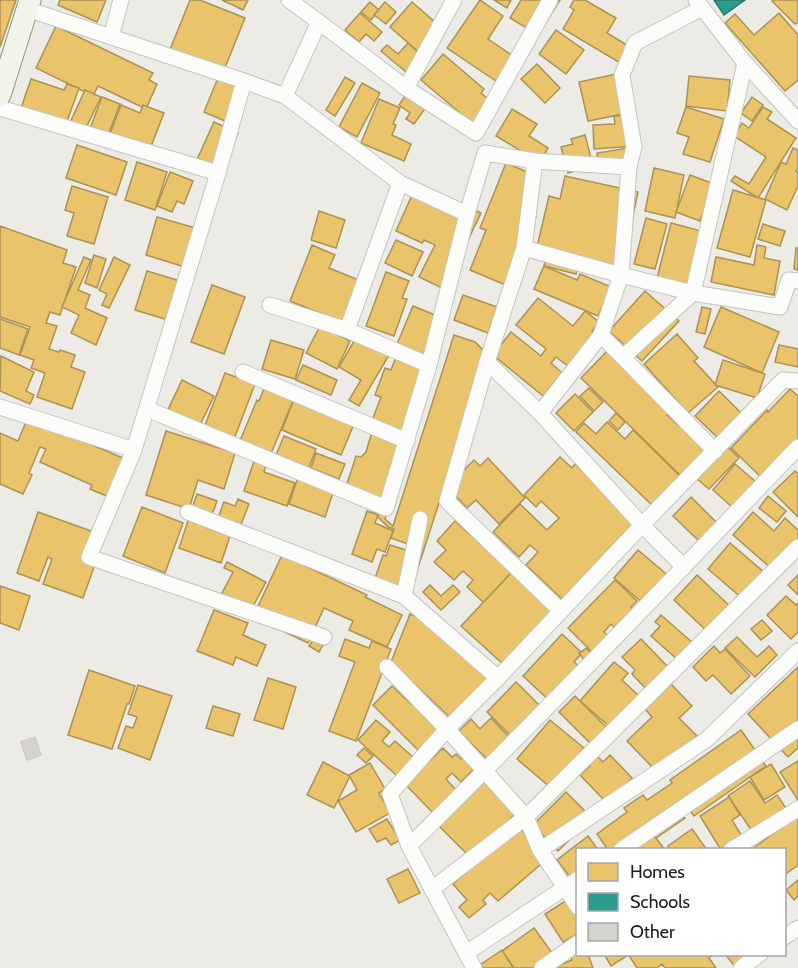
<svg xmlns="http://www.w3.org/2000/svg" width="798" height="968" font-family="Cabin,sans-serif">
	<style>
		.homes { fill: #e9c46a; stroke: #ac9253; stroke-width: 1.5 }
		.schools { fill: #2a9d8f; stroke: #26776d; stroke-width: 1.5 }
		.building { fill: #d4d3cd; stroke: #cfccc6; stroke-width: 1.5 }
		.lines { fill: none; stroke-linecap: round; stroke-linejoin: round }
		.street-casing { stroke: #c4c4c1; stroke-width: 17 }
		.secondary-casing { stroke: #91967c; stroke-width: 23 }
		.street { stroke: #fcfcfb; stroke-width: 15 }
		.secondary { stroke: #f1f4e9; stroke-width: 21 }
	</style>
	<rect width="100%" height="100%" fill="#ecebe5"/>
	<g class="homes">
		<path d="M0 0H16L0 47Z"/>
		<path d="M60 0H106L97 22 58 5Z"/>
		<path d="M190 0H200L245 18 220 80 245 91 232 124 204 112 220 73 169 52Z"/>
		<path d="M222 0H248L243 10Z"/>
		<path d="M480 0 503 16 488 39 519 60 502 85 447 48Z"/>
		<path d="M494 0H511L507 8Z"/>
		<path d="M521 0H560L538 35 510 18Z"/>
		<path d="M574 0H585L616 18 607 33 632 48 622 64 563 29 574 10 570 7Z"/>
		<path d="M773 0H798V22L795 24 772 1Z"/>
		<path d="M370 2 379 10 371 20 361 12Z"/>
		<path d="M385 2 396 12 386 24 374 15Z"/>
		<path d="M412 2 436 23 422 55 390 27Z"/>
		<path d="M360 13 382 32 374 41 366 34 359 42 345 30Z"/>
		<path d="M779 13 798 35V80L785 91 725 23 735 14 754 35Z"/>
		<path d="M56 26 153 73 149 80 157 84 146 109 98 86 93 96 36 68Z"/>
		<path d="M556 30 584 50 566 74 539 54Z"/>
		<path d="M408 43 421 55 406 72 381 51 387 45 398 54Z"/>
		<path d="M443 54 484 89 481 93 492 102 473 124 421 80Z"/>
		<path d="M537 64 560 88 545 103 521 79Z"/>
		<path d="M626 72 634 112 588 121 579 82Z"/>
		<path d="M689 76 730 80 727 111 686 106Z"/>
		<path d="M345 77 355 83 335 116 326 110Z"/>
		<path d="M31 79 64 90 67 84 79 88 66 124 21 108Z"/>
		<path d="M362 83 380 93 357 137 339 127Z"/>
		<path d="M85 90 101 97 84 132 69 125Z"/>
		<path d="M407 93 427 106 414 124 406 119 410 113 399 105Z"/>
		<path d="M102 97 120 104 106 141 88 134Z"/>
		<path d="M752 97 763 105 752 121 741 113Z"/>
		<path d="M379 99 400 108 393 124 396 125 392 135 411 144 404 161 361 143Z"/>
		<path d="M121 105 140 113 143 105 164 113 148 154 108 139Z"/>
		<path d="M686 107 724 119 710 162 683 154 689 137 677 133Z"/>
		<path d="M763 107 772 112 767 119 796 138 758 198 731 181 735 176 749 184 766 157 734 136 742 123 749 128Z"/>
		<path d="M512 109 537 124 529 136 548 148 545 153 555 159 549 168 496 136Z"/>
		<path d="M634 115 636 146 594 149 593 125 615 124 614 116Z"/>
		<path d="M214 122 238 133 219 175 195 164Z"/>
		<path d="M585 135 593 166 568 173 561 147 573 144 571 139Z"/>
		<path d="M77 145 127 162 116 195 66 178Z"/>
		<path d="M634 147 637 166 600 171 597 153Z"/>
		<path d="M793 148 798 150V168L796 171 798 172V186L787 210 765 199 781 162 786 164Z"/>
		<path d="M137 162 167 172 155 210 125 200Z"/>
		<path d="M506 163 539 177 524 212 536 217 508 286 470 270 486 230 480 228Z"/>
		<path d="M654 168 684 175 675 218 645 211Z"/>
		<path d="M170 172 193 181 184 204 177 201 172 212 157 206Z"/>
		<path d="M690 175 714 184 700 221 676 212Z"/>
		<path d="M565 176 638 192 631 225 614 276 578 267 576 274 544 266 548 250 537 247 549 196 560 199Z"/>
		<path d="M72 186 108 197 94 244 67 236 74 213 65 210Z"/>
		<path d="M733 190 766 200 750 257 717 248Z"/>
		<path d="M412 195 469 207 481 213 456 265 448 291 419 277 435 245 424 240 422 243 396 231Z"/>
		<path d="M319 211 345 220 336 248 311 240Z"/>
		<path d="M157 217 199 229 188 268 146 255Z"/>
		<path d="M646 218 667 224 655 269 634 264Z"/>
		<path d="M671 223 705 232 689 291 656 282Z"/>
		<path d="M763 224 785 231 780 246 758 239Z"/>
		<path d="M0 226 67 250 63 263 76 267 60 315 50 312 46 323 57 326 49 349 59 352 60 350 75 355 71 367 85 372 72 409 37 397 45 373 31 368 34 360 20 355 30 327 0 317Z"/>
		<path d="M396 240 423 252 412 276 385 263Z"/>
		<path d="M312 245 335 255 329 268 361 281 343 325 321 316 322 314 290 301Z"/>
		<path d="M757 245 766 247 764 258 780 261 774 295 711 282 716 257 754 265Z"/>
		<path d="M796 248H798V270L794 269Z"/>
		<path d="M94 255 106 259 97 288 85 283Z"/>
		<path d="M84 257 91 260 78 290 90 295 85 308 107 318 96 345 71 333 79 315 62 307Z"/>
		<path d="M114 257 130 265 109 308 102 305 107 294 99 290Z"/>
		<path d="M544 266 577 280 580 274 611 287 598 316 534 289Z"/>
		<path d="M147 271 190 284 178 323 135 310Z"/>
		<path d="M386 272 409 281 402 298 407 299 394 336 366 326Z"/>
		<path d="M212 285 245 297 224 354 191 342Z"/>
		<path d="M645 291 679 321 642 361 609 331Z"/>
		<path d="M463 295 497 307 488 333 454 320Z"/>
		<path d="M538 298 573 326 585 311 599 322 592 331 595 333 568 366 556 357 551 363 562 373 543 396 493 355 511 332 541 356 546 349 516 325Z"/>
		<path d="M413 306 440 317 423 356 397 344Z"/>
		<path d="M702 307 711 309 705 334 696 332Z"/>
		<path d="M721 307 779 332 762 373 704 347Z"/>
		<path d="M0 319 28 329 19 355 0 348Z"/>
		<path d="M320 326 350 341 337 369 306 353Z"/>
		<path d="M677 334 698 358 694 361 718 387 688 413 644 364Z"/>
		<path d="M454 335 475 342 487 354 407 602 371 590 383 555 386 556 390 545 409 551 414 546 391 538 394 529 388 527 362 501 345 490 356 456 361 457 366 452 371 435 379 427 410 437 385 519 393 526Z"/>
		<path d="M357 336 389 355 359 406 349 400 361 380 339 367Z"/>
		<path d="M271 340 304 350 295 379 262 369Z"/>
		<path d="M779 345 798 349V367L775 362Z"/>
		<path d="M611 347 674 408 667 415 678 425 684 419 713 447 683 478 581 378Z"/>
		<path d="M1 356 34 372 26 391 34 395 30 404 0 391Z"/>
		<path d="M396 357 427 369 403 435 371 423 381 397 375 395 385 368 391 370Z"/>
		<path d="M723 360 765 374 757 398 715 385Z"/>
		<path d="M303 365 337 380 331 395 296 380Z"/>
		<path d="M225 373 255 384 234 439 204 428Z"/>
		<path d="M182 380 214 396 199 427 167 412Z"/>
		<path d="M266 384 295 396 270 456 239 443 257 400 259 401Z"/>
		<path d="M589 388 603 402 594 411 580 396Z"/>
		<path d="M790 389 798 396V440L761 477 731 448 767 410 768 412Z"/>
		<path d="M719 391 742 414 718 438 695 416Z"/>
		<path d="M575 394 593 412 574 431 556 413Z"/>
		<path d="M294 399 354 424 341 455 282 430Z"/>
		<path d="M616 413 625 422 618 430 609 421Z"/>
		<path d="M28 417 125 459 109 497 90 489 92 485 40 462 46 449 40 447 29 473 32 475 23 494 0 484V433L18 441Z"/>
		<path d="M607 422 625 439 633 430 683 479 655 508 576 432 584 423 596 434Z"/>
		<path d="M166 431 235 453 224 489 198 480 189 509 146 495Z"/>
		<path d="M284 436 316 449 307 473 274 460Z"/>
		<path d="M727 446 739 458 709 489 696 478Z"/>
		<path d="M316 453 345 464 339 479 311 468Z"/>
		<path d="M560 457 572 468 575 464 635 521 562 599 526 565 538 552 530 545 519 557 493 532 520 504 547 530 559 518 541 501 536 507 524 495Z"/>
		<path d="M488 458 525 498 499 524 476 500 467 508 447 487 474 460 480 466Z"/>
		<path d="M254 461 266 465 264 472 295 483 287 506 244 491Z"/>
		<path d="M735 464 755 481 732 507 713 490Z"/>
		<path d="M795 471 798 474V517L773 492Z"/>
		<path d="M298 477 334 490 325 517 289 504Z"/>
		<path d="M197 494 217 501 207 528 230 536 221 563 179 548Z"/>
		<path d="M768 496 786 511 777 522 759 508Z"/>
		<path d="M691 497 718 524 700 542 673 516Z"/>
		<path d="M238 499 249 504 240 527 218 518 224 502 235 506Z"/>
		<path d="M142 507 183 523 165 573 123 556Z"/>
		<path d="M367 511 378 515 375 523 393 531 385 552 377 549 372 562 352 554Z"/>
		<path d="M38 512 105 536 83 598 43 584 52 559 48 557 39 581 17 573Z"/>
		<path d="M753 512 774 531 785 518 798 530V539L772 569 733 535Z"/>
		<path d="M455 521 512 572 484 603 467 587 473 580 463 571 454 580 434 562 446 550 437 541Z"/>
		<path d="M730 543 766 574 744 600 708 569Z"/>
		<path d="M638 550 671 578 646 606 614 578Z"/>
		<path d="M282 555 367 595 365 597 402 615 387 647 349 630 353 621 324 608 308 643 253 617Z"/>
		<path d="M227 562 266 582 250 612 220 597 233 572 224 568Z"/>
		<path d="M513 571 554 610 503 664 461 626Z"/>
		<path d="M697 575 735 611 711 635 674 600Z"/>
		<path d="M798 575V595L788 585Z"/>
		<path d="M615 580 637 601 631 607 639 615 621 634 611 624 604 632 612 639 596 656 568 628Z"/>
		<path d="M430 585 441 596 453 585 460 592 441 610 423 592Z"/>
		<path d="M0 586 30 596 19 630 0 623Z"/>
		<path d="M786 596 796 605 798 603V632L791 639 767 615Z"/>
		<path d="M214 610 248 623 243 635 266 645 257 666 236 657 233 665 197 651Z"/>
		<path d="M410 614 436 625 493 676 454 721 391 662Z"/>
		<path d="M661 615 694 644 679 661 651 636 660 626 655 622Z"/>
		<path d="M762 620 772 631 761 640 751 629Z"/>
		<path d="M562 634 582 653 574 662 583 670 553 704 523 676Z"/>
		<path d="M737 637 757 657 769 646 777 655 755 677 725 648Z"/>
		<path d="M314 639 323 645 319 652 309 646Z"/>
		<path d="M345 639 369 648 372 641 391 649 356 741 329 731 355 662 339 656Z"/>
		<path d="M641 639 669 668 647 690 632 674 635 670 622 657Z"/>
		<path d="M714 646 720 653 725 649 750 676 731 694 713 675 706 681 693 667Z"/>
		<path d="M587 648 596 660 588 665 579 653Z"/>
		<path d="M614 662 628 673 622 680 638 695 610 727 580 701Z"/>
		<path d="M798 667V748L788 757 748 714Z"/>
		<path d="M89 670 135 686 129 704H127L112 749 68 735Z"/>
		<path d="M268 678 296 687 283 729 254 720Z"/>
		<path d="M516 682 544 710 515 740 487 712Z"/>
		<path d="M671 684 692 706 679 718 697 736 658 773 627 741 652 717 645 709Z"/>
		<path d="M138 685 172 696 150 760 118 748 126 726 133 728 137 717 128 714Z"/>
		<path d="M392 686 411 704 417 698 446 727 420 752 373 705Z"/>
		<path d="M575 696 606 727 590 743 559 712Z"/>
		<path d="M213 706 240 714 233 736 206 728Z"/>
		<path d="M491 718 509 737 487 759 459 731 471 719 480 729Z"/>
		<path d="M376 720 390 732 382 741 389 747 395 741 413 757 397 776 358 740Z"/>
		<path d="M550 720 584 748 551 788 517 759Z"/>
		<path d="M741 730 766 766 694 816 683 801 677 806 685 818 646 845 644 842 634 850H608L597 834 627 812 624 808 643 795 647 800 672 783 670 780Z"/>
		<path d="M473 747 484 759 461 782 452 773 446 779 459 793 436 816 405 784 443 748 452 757 456 754 461 759Z"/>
		<path d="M364 748 373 756 366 763 357 755Z"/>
		<path d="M594 753 603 762 610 755 632 778 607 803 580 775 590 766 585 761Z"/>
		<path d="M798 761V800L780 772Z"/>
		<path d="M323 762 350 776 334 808 307 795Z"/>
		<path d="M370 763 385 789 379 793 390 813 356 832 338 801 357 790 349 775Z"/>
		<path d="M771 764 785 787 764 800 750 777Z"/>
		<path d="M483 781 516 813 471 858 439 826Z"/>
		<path d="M750 781 765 803 777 795 788 811 754 834 728 796Z"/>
		<path d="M566 792 592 818 558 851 533 825Z"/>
		<path d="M729 797 740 815 732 820 743 838 725 850H721L700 816Z"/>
		<path d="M797 816 798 818V865L784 875V850H751Z"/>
		<path d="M387 819 400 840 391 845 386 838 377 842 369 829Z"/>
		<path d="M518 826 547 859 498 901 490 893 483 900 486 904 469 918 459 907 467 900 453 884Z"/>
		<path d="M692 829 707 850H670L668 846Z"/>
		<path d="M653 834 665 850H633Z"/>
		<path d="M588 836 598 850H578V884L576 885 557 860Z"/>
		<path d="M408 869 420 893 399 903 387 879Z"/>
		<path d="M798 880V896L794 900 786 890Z"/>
		<path d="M575 895 578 900V934L563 942 545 914Z"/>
		<path d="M534 928 555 957 539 968H514L502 951Z"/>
		<path d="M502 950 513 968H482L480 965Z"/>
		<path d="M578 951V954H588L593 968H552L572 960 570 954Z"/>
		<path d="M604 954H630L611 966Z"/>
		<path d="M628 954H713L709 958 716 968H665L662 964 657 968H637Z"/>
		<path d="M725 954H754L736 968Z"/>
	</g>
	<path class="schools" d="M714 0H745L724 15Z"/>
	<path class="building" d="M35 737 41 755 27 760 21 742Z"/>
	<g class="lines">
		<g class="street-casing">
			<g id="street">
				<path d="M696 0 745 63 798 121"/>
				<path d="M319 22 406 88 476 133 550 0"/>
				<path d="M111 37 121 0"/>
				<path d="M244 81 285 96 400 183 467 214"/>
				<path d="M406 88 454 0"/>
				<path d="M285 96 319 22 289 0"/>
				<path d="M0 108 218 173 244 81 27 9"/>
				<path d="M535 161 524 248 487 362 447 501 561 611"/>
				<path d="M629 167 634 147 622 75 635 43 702 8"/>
				<path d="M218 173 134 450 89 557 324 637"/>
				<path d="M524 248 621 275 693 293 780 307 789 280 798 281"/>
				<path d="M270 305 347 330 429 365"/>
				<path d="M347 330 400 183"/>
				<path d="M623 357 693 293 745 63"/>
				<path d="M487 362 540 413 642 525 684 567"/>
				<path d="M243 372 407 441"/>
				<path d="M0 407 134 450"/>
				<path d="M147 409 386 508 429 365 467 214 485 153 535 161 629 167 621 275 601 335 715 451"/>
				<path d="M540 413 601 335"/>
				<path d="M188 512 404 596 498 678"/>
				<path d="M404 596 420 519"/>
				<path d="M387 667 447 729 526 817 540 850 578 907"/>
				<path d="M409 846C541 716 670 582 798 447"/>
				<path d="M540 850 706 740 798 651"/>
				<path d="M621 850 798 729"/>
				<path d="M731 850 798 809"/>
				<path d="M432 889 526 817 798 547"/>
				<path d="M784 937 798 928"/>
				<path d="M466 953 578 879"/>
				<path d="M474 968 409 846 390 794 447 729 498 678 642 525 783 380 798 381"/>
				<path d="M542 968 578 943"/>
				<path d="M741 968 760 954"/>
			</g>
		</g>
		<g class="secondary-casing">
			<path id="secondary" d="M0 95 30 0"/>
		</g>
		<use href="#street" class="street"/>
		<use href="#secondary" class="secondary"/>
	</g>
	<rect x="576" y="848" width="210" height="108" fill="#ffffff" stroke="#a5a5a5" stroke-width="1.5"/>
	<rect x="588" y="863" width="30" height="18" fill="#e9c46a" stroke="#a5a5a5" stroke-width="1.5"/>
	<text x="630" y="878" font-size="18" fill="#1d1d1d">Homes</text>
	<rect x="588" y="893" width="30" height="18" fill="#2a9d8f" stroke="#a5a5a5" stroke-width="1.5"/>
	<text x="630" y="908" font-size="18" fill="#1d1d1d">Schools</text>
	<rect x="588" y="923" width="30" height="18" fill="#d4d3cd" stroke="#a5a5a5" stroke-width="1.5"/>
	<text x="630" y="938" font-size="18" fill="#1d1d1d">Other</text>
</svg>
